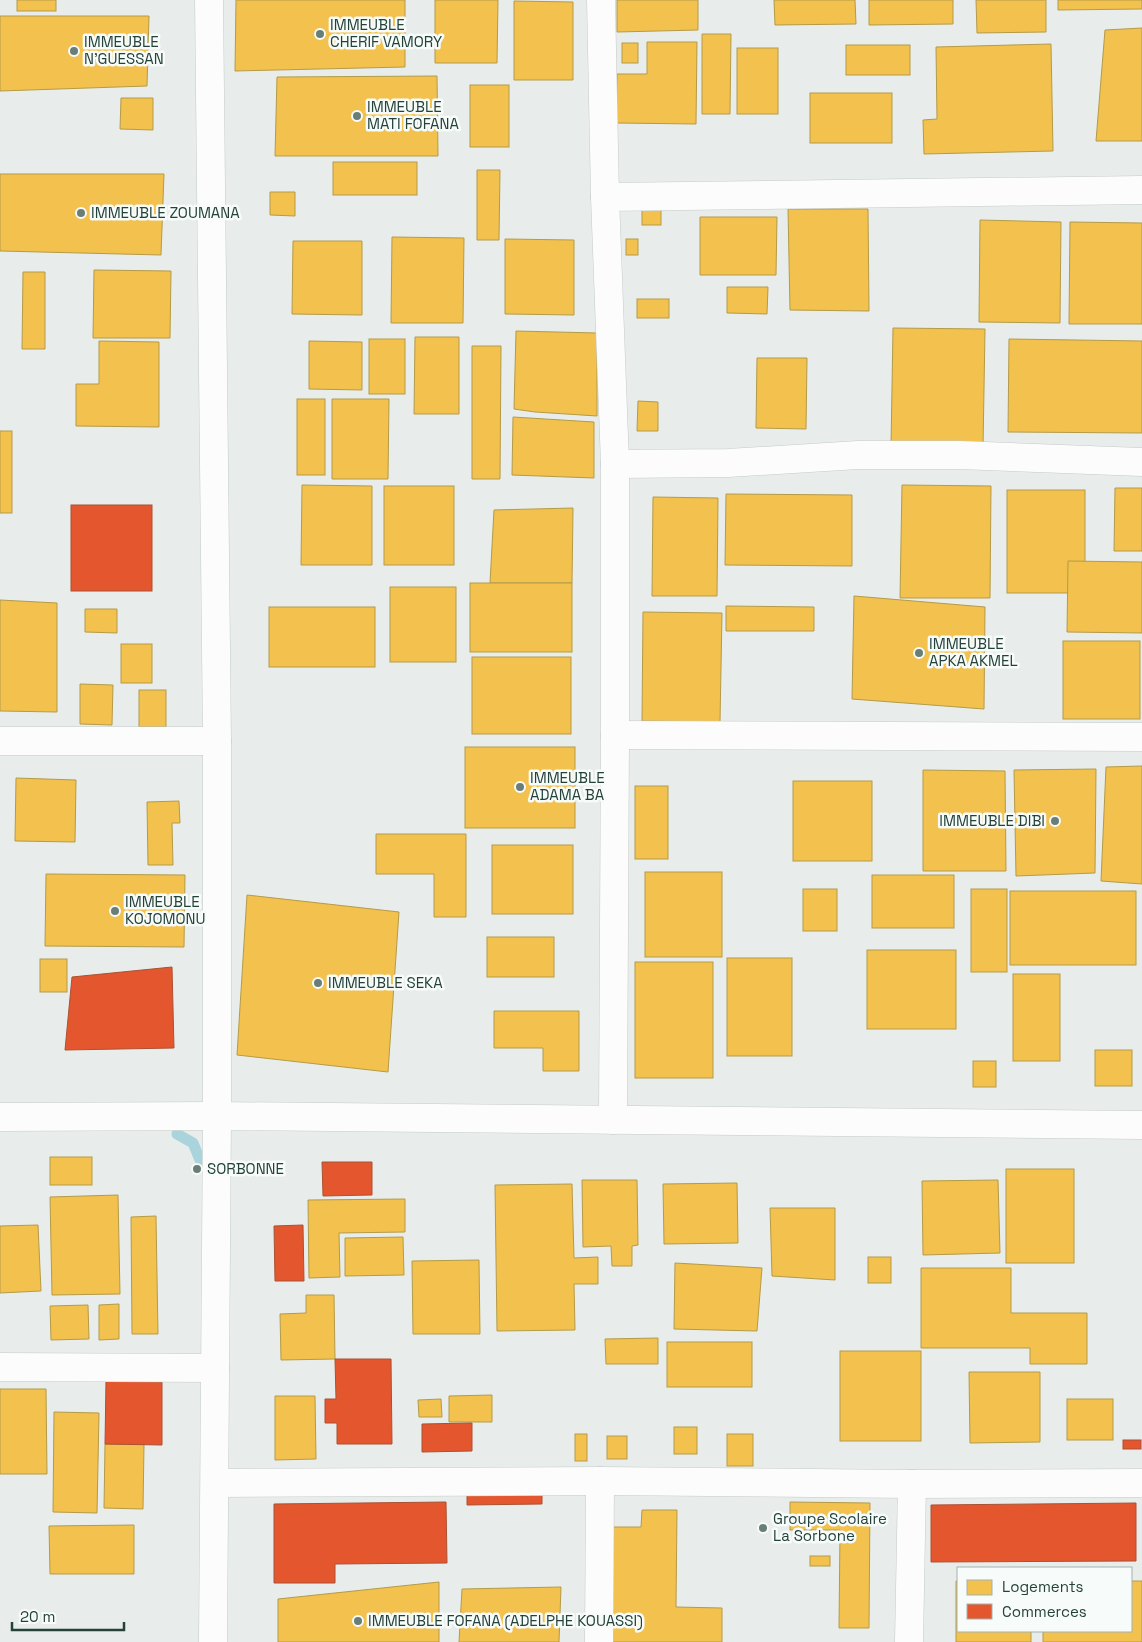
<svg xmlns="http://www.w3.org/2000/svg" width="1142" height="1642" font-family="'Space Grotesk',sans-serif">
	<style>
		.homes { fill: #f2c14e; stroke: #b49b48 }
		.shops { fill: #e4572e; stroke: #aa5132 }
		.lines { fill: none; stroke-linecap: round; stroke-linejoin: round }
		.stream { stroke: #a9d4db; stroke-width: 11 }
		.street-casing { stroke: #c5cac8; stroke-width: 29 }
		.secondary-casing { stroke: #c3cbc8; stroke-width: 29 }
		.street { stroke: #fcfcfc; stroke-width: 28 }
		.secondary { stroke: #fcfcfc; stroke-width: 28 }
		.poi-dot { fill: #697e78; stroke: #f7fbf9; stroke-width: 2 }
		.labels { text-anchor: middle; stroke-width: 5; stroke-linejoin: round; paint-order: stroke }
		.poi-label { font-size: 15px; fill: #24423a; stroke: #f7fbf9; text-anchor: start }
	</style>
	<rect width="100%" height="100%" fill="#e8edeb"/>
	<g class="homes">
		<rect x="17" y="0" width="39" height="11"/>
		<path d="M236 0H405V67L235 71Z"/>
		<path d="M435 0H498L497 63H435Z"/>
		<path d="M617 0H698V30L617 32Z"/>
		<path d="M774 0H855L856 24 775 25Z"/>
		<path d="M869 0H953V24L869 25Z"/>
		<path d="M976 0H1046V32L977 33Z"/>
		<path d="M1058 0H1142V9L1058 10Z"/>
		<path d="M514 1 573 2V80H514Z"/>
		<path d="M0 16H149L147 86 0 91Z"/>
		<path d="M1142 28V141H1096L1105 30Z"/>
		<path d="M702 34H731L730 114H702Z"/>
		<path d="M647 42H697L696 124 616 123 617 74H647Z"/>
		<rect x="622" y="43" width="16" height="20"/>
		<path d="M1051 44 1053 151 924 154 923 120 937 119 936 47Z"/>
		<rect x="846" y="45" width="64" height="30"/>
		<rect x="737" y="48" width="41" height="66"/>
		<path d="M437 76 438 156H275L277 77Z"/>
		<rect x="470" y="85" width="39" height="62"/>
		<rect x="810" y="93" width="82" height="50"/>
		<path d="M121 98H153V130L120 129Z"/>
		<rect x="333" y="162" width="84" height="33"/>
		<path d="M477 170H500L499 240H477Z"/>
		<path d="M0 174H164L161 255 0 251Z"/>
		<path d="M270 192H295V216L270 215Z"/>
		<rect x="642" y="204" width="19" height="21"/>
		<path d="M788 209H868L869 311 790 310Z"/>
		<path d="M700 217H777L776 275H700Z"/>
		<path d="M980 220 1061 222 1060 323 979 322Z"/>
		<path d="M1070 222 1142 223V324H1069Z"/>
		<path d="M392 237 464 238 463 323H391Z"/>
		<path d="M505 239 574 240V315L505 314Z"/>
		<rect x="626" y="239" width="12" height="16"/>
		<path d="M293 241H362V315L292 314Z"/>
		<path d="M94 270 171 271 170 338H93Z"/>
		<path d="M23 272H45V349H22Z"/>
		<path d="M727 287H768L767 314 727 313Z"/>
		<rect x="637" y="299" width="32" height="19"/>
		<path d="M893 328 985 329 983 448 891 447Z"/>
		<path d="M516 331 597 333V416L535 412 514 409Z"/>
		<path d="M415 337H459V414H414Z"/>
		<rect x="369" y="339" width="36" height="55"/>
		<path d="M1009 339 1142 341V433L1008 432Z"/>
		<path d="M99 341 159 342V427L76 426V384H99Z"/>
		<path d="M309 341 362 342V390L309 389Z"/>
		<path d="M472 346H501L500 479H472Z"/>
		<path d="M757 358H807L806 429 756 428Z"/>
		<rect x="297" y="399" width="28" height="76"/>
		<path d="M332 399H389L388 479H332Z"/>
		<path d="M638 401 658 402V431H637Z"/>
		<path d="M513 417 594 422V478L512 475Z"/>
		<rect x="0" y="431" width="12" height="82"/>
		<path d="M302 485 372 486V565H301Z"/>
		<path d="M902 485 991 486 990 598H900Z"/>
		<rect x="384" y="486" width="70" height="79"/>
		<path d="M1115 488H1142V551H1114Z"/>
		<rect x="1007" y="490" width="78" height="103"/>
		<path d="M726 494 852 495V566L725 565Z"/>
		<path d="M653 497 718 498 717 596H652Z"/>
		<path d="M573 508 572 583H490L494 510Z"/>
		<path d="M1068 561 1142 562V633L1067 632Z"/>
		<rect x="470" y="583" width="102" height="69"/>
		<rect x="390" y="587" width="66" height="75"/>
		<path d="M854 596 985 607 984 709 852 699Z"/>
		<path d="M0 600 57 603V712L0 711Z"/>
		<path d="M726 606 814 607V631H726Z"/>
		<rect x="269" y="607" width="106" height="60"/>
		<path d="M85 609H117V633L85 632Z"/>
		<path d="M643 612 722 613 720 722 642 721Z"/>
		<rect x="1063" y="641" width="77" height="78"/>
		<rect x="121" y="644" width="31" height="39"/>
		<rect x="472" y="657" width="99" height="77"/>
		<path d="M80 684 113 685 112 725 80 724Z"/>
		<rect x="139" y="690" width="27" height="37"/>
		<rect x="465" y="747" width="110" height="81"/>
		<path d="M1142 766V884L1101 881 1106 767Z"/>
		<path d="M1096 769 1095 873 1016 876 1014 770Z"/>
		<path d="M923 770 1005 771 1006 871H923Z"/>
		<path d="M16 778 76 780 75 842 15 841Z"/>
		<rect x="793" y="781" width="79" height="80"/>
		<rect x="635" y="786" width="33" height="73"/>
		<path d="M179 801 180 823H172L173 865H148L147 802Z"/>
		<path d="M376 834H466V917H434V874H376Z"/>
		<rect x="492" y="845" width="81" height="69"/>
		<rect x="645" y="872" width="77" height="85"/>
		<path d="M46 874 185 875 184 947 45 946Z"/>
		<rect x="872" y="875" width="82" height="53"/>
		<rect x="803" y="889" width="34" height="42"/>
		<rect x="971" y="889" width="36" height="83"/>
		<rect x="1010" y="891" width="126" height="74"/>
		<path d="M247 895 399 912 388 1072 237 1055Z"/>
		<rect x="487" y="937" width="67" height="40"/>
		<rect x="867" y="950" width="89" height="79"/>
		<rect x="727" y="958" width="65" height="98"/>
		<rect x="40" y="959" width="27" height="33"/>
		<rect x="635" y="962" width="78" height="116"/>
		<rect x="1013" y="974" width="47" height="87"/>
		<path d="M494 1011H579V1071H543V1048H494Z"/>
		<rect x="1095" y="1050" width="37" height="36"/>
		<rect x="973" y="1061" width="23" height="26"/>
		<rect x="50" y="1157" width="42" height="28"/>
		<rect x="1006" y="1169" width="68" height="94"/>
		<path d="M582 1180H637L638 1245 632 1246V1266H612L611 1246 583 1247Z"/>
		<path d="M998 1180 1000 1253 923 1255 922 1181Z"/>
		<path d="M737 1183 738 1243 664 1244 663 1184Z"/>
		<path d="M572 1184 574 1258 598 1257V1284H574L575 1330 497 1331 495 1185Z"/>
		<path d="M118 1195 120 1294 52 1295 50 1197Z"/>
		<path d="M405 1199V1232L339 1233 340 1277 309 1278 308 1200Z"/>
		<path d="M770 1208H835V1280L772 1276Z"/>
		<path d="M156 1216 158 1334H132L131 1217Z"/>
		<path d="M38 1225 41 1291 0 1293V1226Z"/>
		<path d="M403 1237 404 1275 345 1276V1238Z"/>
		<rect x="868" y="1257" width="23" height="26"/>
		<path d="M479 1260 480 1334H413L412 1261Z"/>
		<path d="M675 1263 762 1268 757 1331 674 1329Z"/>
		<path d="M921 1268H1011V1313H1087V1364H1030V1348H921Z"/>
		<path d="M306 1295H334L335 1359 281 1360 280 1314 306 1313Z"/>
		<path d="M119 1304V1339L99 1340V1305Z"/>
		<path d="M88 1305 89 1339 51 1340 50 1306Z"/>
		<path d="M658 1338V1364H606L605 1339Z"/>
		<rect x="667" y="1342" width="85" height="45"/>
		<rect x="840" y="1351" width="81" height="90"/>
		<path d="M969 1372H1040V1442L970 1443Z"/>
		<path d="M0 1389H46L47 1474H0Z"/>
		<path d="M492 1395V1422H449V1396Z"/>
		<path d="M275 1396H315L316 1459 275 1460Z"/>
		<path d="M441 1399 442 1417H419L418 1400Z"/>
		<rect x="1067" y="1399" width="46" height="41"/>
		<path d="M54 1412 99 1413 97 1513 53 1512Z"/>
		<rect x="674" y="1427" width="23" height="27"/>
		<rect x="575" y="1434" width="12" height="27"/>
		<rect x="727" y="1434" width="26" height="32"/>
		<rect x="607" y="1436" width="20" height="23"/>
		<path d="M105 1444H144L143 1509 104 1508Z"/>
		<path d="M790 1502 870 1503 869 1628H839L840 1530H790Z"/>
		<path d="M642 1510H677L676 1607 722 1608V1642H611L612 1527H641Z"/>
		<path d="M134 1525V1574H50L49 1526Z"/>
		<rect x="810" y="1556" width="20" height="10"/>
		<path d="M956 1581H958V1631H1031V1642H956Z"/>
		<path d="M1131 1581H1142V1642H1043V1631H1131Z"/>
		<path d="M439 1582V1642H278V1599Z"/>
		<path d="M561 1587 559 1642H459L462 1589Z"/>
	</g>
	<g class="shops">
		<rect x="71" y="505" width="81" height="86"/>
		<path d="M172 967 174 1048 65 1050 72 977Z"/>
		<path d="M322 1162H372V1195L323 1196Z"/>
		<path d="M303 1225 304 1281H275L274 1226Z"/>
		<path d="M335 1359H391L392 1444H337V1423H325V1399H336Z"/>
		<path d="M106 1381 162 1382V1445L105 1444Z"/>
		<path d="M472 1423V1451L422 1452V1424Z"/>
		<rect x="1123" y="1440" width="18" height="9"/>
		<path d="M542 1491V1504L467 1505V1492Z"/>
		<path d="M446 1502 447 1563 335 1564V1583H274V1504Z"/>
		<path d="M1136 1503V1561L931 1562V1505Z"/>
	</g>
	<g class="lines">
		<path class="stream" d="M177 1134 193 1143 200 1160"/>
		<g class="street-casing">
			<g id="street">
				<path d="M601 0 605 197 615 464V735L613 1120"/>
				<path d="M605 197 1142 190"/>
				<path d="M615 464 728 463 858 455H959L1142 462"/>
				<path d="M615 735 1142 737"/>
				<path d="M0 741H217"/>
				<path d="M0 1117 217 1116 1142 1125"/>
				<path d="M0 1367 215 1368"/>
				<path d="M215 1483 600 1481 912 1484 1142 1483"/>
				<path d="M599 1642 600 1481"/>
				<path d="M909 1642 912 1484"/>
			</g>
		</g>
		<g class="secondary-casing">
			<path id="secondary" d="M209 0 217 741V1116L213 1642"/>
		</g>
		<use href="#street" class="street"/>
		<use href="#secondary" class="secondary"/>
	</g>
	<g class="poi-dot">
		<circle cx="320" cy="34" r="5"/>
		<circle cx="74" cy="51" r="5"/>
		<circle cx="357" cy="116" r="5"/>
		<circle cx="81" cy="213" r="5"/>
		<circle cx="919" cy="653" r="5"/>
		<circle cx="520" cy="787" r="5"/>
		<circle cx="1055" cy="821" r="5"/>
		<circle cx="115" cy="911" r="5"/>
		<circle cx="318" cy="983" r="5"/>
		<circle cx="197" cy="1169" r="5"/>
		<circle cx="763" cy="1528" r="5"/>
		<circle cx="358" cy="1621" r="5"/>
	</g>
	<g class="labels">
		<g class="poi-label">
			<text x="330" y="30">IMMEUBLE<tspan x="330" dy="17">CHERIF VAMORY</tspan></text>
			<text x="84" y="47">IMMEUBLE<tspan x="84" dy="17">N'GUESSAN</tspan></text>
			<text x="367" y="112">IMMEUBLE<tspan x="367" dy="17">MATI FOFANA</tspan></text>
			<text x="91" y="218">IMMEUBLE ZOUMANA</text>
			<text x="929" y="649">IMMEUBLE<tspan x="929" dy="17">APKA AKMEL</tspan></text>
			<text x="530" y="783">IMMEUBLE<tspan x="530" dy="17">ADAMA BA</tspan></text>
			<text x="1045" y="826" text-anchor="end">IMMEUBLE DIBI</text>
			<text x="125" y="907">IMMEUBLE<tspan x="125" dy="17">KOJOMONU</tspan></text>
			<text x="328" y="988">IMMEUBLE SEKA</text>
			<text x="207" y="1174">SORBONNE</text>
			<text x="773" y="1524">Groupe Scolaire<tspan x="773" dy="17">La Sorbone</tspan></text>
			<text x="368" y="1626">IMMEUBLE FOFANA (ADELPHE KOUASSI)</text>
		</g>
	</g>
	<rect x="957" y="1567" width="175" height="65" fill="#f7fbf9" stroke="#a3b1ad"/>
	<rect x="967" y="1580" width="25" height="15" fill="#f2c14e" stroke="#a3b1ad"/>
	<text x="1002" y="1592" font-size="15" fill="#24423a">Logements</text>
	<rect x="967" y="1604" width="25" height="15" fill="#e4572e" stroke="#a3b1ad"/>
	<text x="1002" y="1617" font-size="15" fill="#24423a">Commerces</text>
	<path d="M12 1622v8h112v-8" fill="none" stroke="#24423a" stroke-width="2.5"/>
	<text x="20" y="1622" font-size="15" fill="#24423a" stroke="#f7fbf9" stroke-width="4" paint-order="stroke">20 m</text>
</svg>
